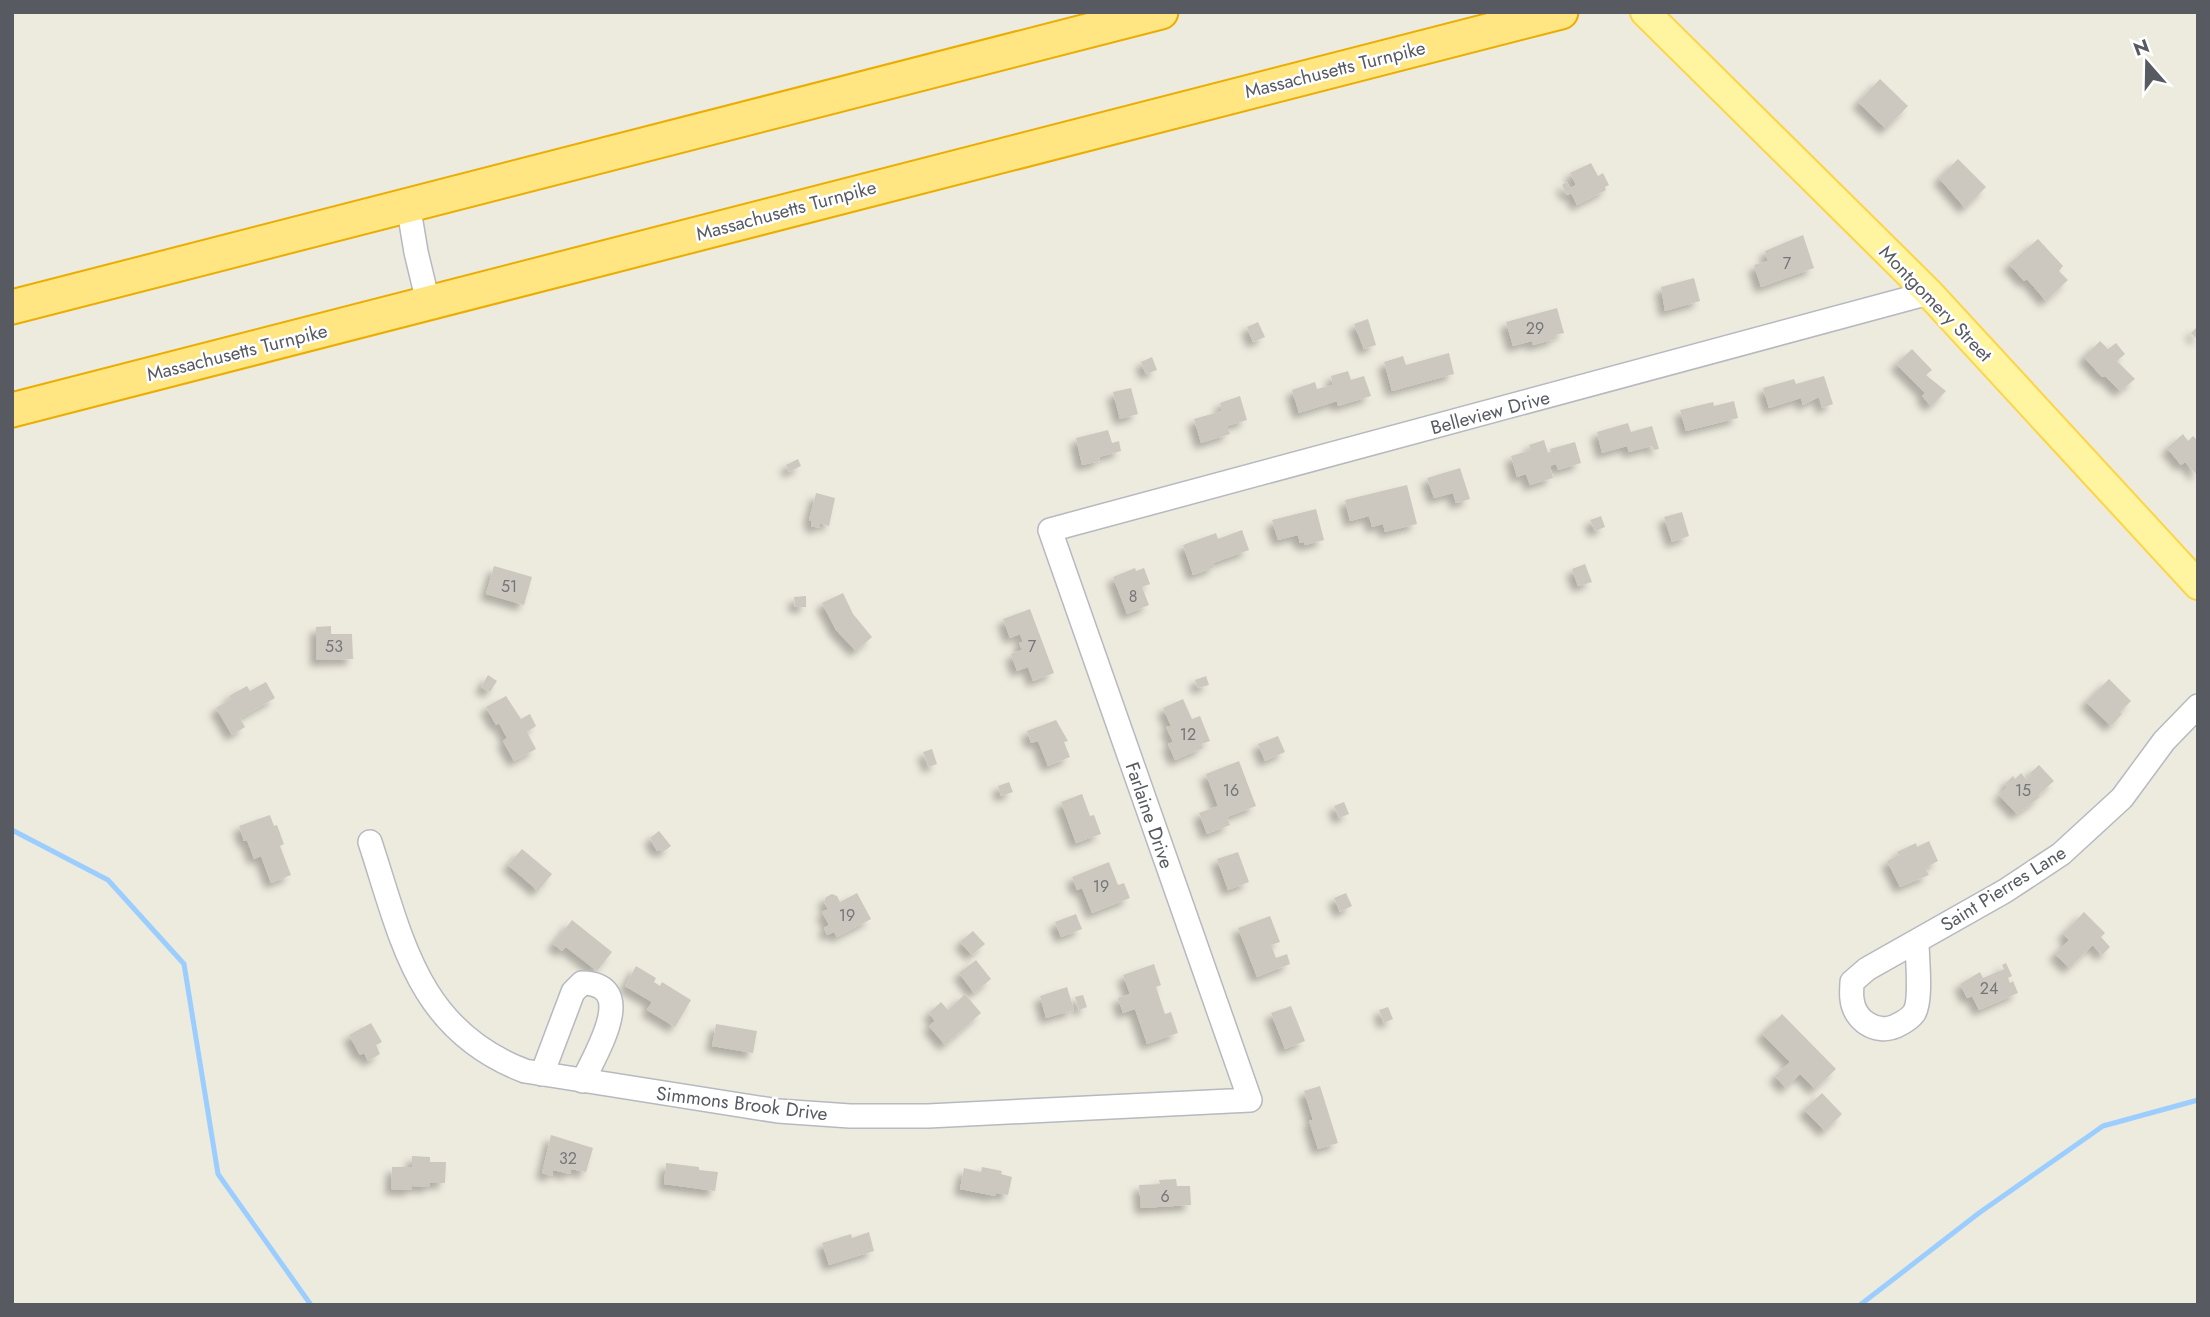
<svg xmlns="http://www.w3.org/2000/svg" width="2210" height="1317" font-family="Jost,sans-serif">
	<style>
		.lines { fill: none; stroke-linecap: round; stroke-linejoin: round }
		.stream { stroke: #9bceff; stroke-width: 5 }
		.building { fill: #ccc8bf; filter: url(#shadow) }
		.minor-casing { stroke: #b6b9bf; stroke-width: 26 }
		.major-casing { stroke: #ffd444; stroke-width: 32 }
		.highway-casing { stroke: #eaad00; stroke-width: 37 }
		.minor { stroke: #fff; stroke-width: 23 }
		.major { stroke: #fff5a0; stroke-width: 28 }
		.highway { stroke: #ffe682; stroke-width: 33 }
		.labels { text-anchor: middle; stroke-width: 5; stroke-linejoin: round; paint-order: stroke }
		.number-label { font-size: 16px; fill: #747678 }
		.street-label { font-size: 19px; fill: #575b61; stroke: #fff }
	</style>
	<defs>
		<filter id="shadow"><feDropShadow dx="-6" dy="6" stdDeviation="3.5" flood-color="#0004"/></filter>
	</defs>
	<rect width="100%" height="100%" fill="#edeade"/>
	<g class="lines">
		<g class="stream">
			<path d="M12 830 108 880 184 964 218 1174 311 1305"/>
			<path d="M1860 1305 1979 1213 2103 1126 2198 1100"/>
		</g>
	</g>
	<g class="building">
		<path d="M1880 79 1908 106 1886 129 1858 102Z"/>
		<path d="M1958 159 1986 187 1965 208 1939 178Z"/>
		<path d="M1591 163 1598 176 1603 173 1609 185 1605 187 1606 190 1577 205 1571 193 1567 195 1562 185 1567 182 1570 188 1576 185 1570 173Z"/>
		<path d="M1803 235 1814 268 1761 287 1754 265 1768 261 1765 251Z"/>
		<path d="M2038 239 2063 266 2059 271 2068 280 2046 301 2027 279 2024 281 2009 264Z"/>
		<path d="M1694 278 1700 301 1665 311 1661 287Z"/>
		<path d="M1557 308 1564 333 1554 335 1555 339 1533 345 1532 341 1513 346 1506 322Z"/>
		<path d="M1368 319 1376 345 1364 349 1354 324Z"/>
		<path d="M1258 322 1265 337 1253 342 1247 327Z"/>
		<path d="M2198 326V340L2191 333Z"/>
		<path d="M2100 341 2108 349 2116 343 2125 354 2117 361 2135 379 2120 391 2105 376 2102 377 2084 357Z"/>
		<path d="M1912 349 1932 370 1926 375 1946 391 1931 406 1922 396 1925 393 1896 364Z"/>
		<path d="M1449 353 1454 374 1392 391 1384 362 1403 356 1406 365Z"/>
		<path d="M1152 357 1157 370 1146 374 1141 362Z"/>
		<path d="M1348 371 1351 380 1364 376 1371 396 1338 406 1337 401 1299 413 1292 390 1315 382 1317 389 1333 385 1331 376Z"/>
		<path d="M1824 376 1833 404 1822 408 1819 397 1803 405 1801 398 1769 408 1763 388 1794 379 1796 384Z"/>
		<path d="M1131 388 1138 414 1120 419 1113 392Z"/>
		<path d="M1240 396 1247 420 1227 426 1230 434 1201 443 1194 419 1222 411 1220 403Z"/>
		<path d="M1734 401 1738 418 1686 431 1680 410 1713 402 1714 406Z"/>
		<path d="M1628 423 1631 432 1652 426 1659 449 1654 450 1652 446 1629 452 1627 446 1602 453 1597 432Z"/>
		<path d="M1108 430 1112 443 1119 441 1121 451 1099 457 1100 461 1082 465 1076 438Z"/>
		<path d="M2183 434 2188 441 2193 436 2198 441V476L2185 462 2181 465 2167 448Z"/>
		<path d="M1544 440 1548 453 1551 452 1550 449 1575 442 1581 463 1558 470 1556 464 1550 466 1553 478 1530 485 1526 474 1517 477 1511 456 1531 450 1529 445Z"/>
		<path d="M798 459 801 466 789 472 786 465Z"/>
		<path d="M1460 468 1470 499 1456 503 1453 493 1434 498 1427 478Z"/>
		<path d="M1407 485 1417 524 1385 532 1383 524 1372 527 1369 516 1350 521 1345 500Z"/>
		<path d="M816 493 835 498 829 526 820 523 819 528 811 526 812 521 809 520Z"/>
		<path d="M1316 509 1324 540 1305 545 1304 542 1300 543 1298 535 1278 540 1272 520Z"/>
		<path d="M1682 512 1689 536 1672 542 1664 517Z"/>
		<path d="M1601 516 1605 527 1595 531 1590 520Z"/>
		<path d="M1242 530 1249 550 1213 563 1215 567 1193 575 1183 545 1216 533 1218 539Z"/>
		<path d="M1585 564 1592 582 1578 586 1572 569Z"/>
		<path d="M494 566 532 577 524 605 486 594Z"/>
		<path d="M1135 568 1136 571 1144 568 1150 584 1142 587 1149 605 1127 614 1113 577Z"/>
		<path d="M843 593 853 614 872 637 856 651 836 630 822 603Z"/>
		<path d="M806 596V607H795L794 597Z"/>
		<path d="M1030 609 1054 673 1033 681 1028 667 1017 671 1011 654 1022 650 1019 643 1023 642 1020 634 1010 638 1003 619Z"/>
		<path d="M331 626V634H352L353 659 316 660V627Z"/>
		<path d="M488 675 497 681 490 692 481 687Z"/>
		<path d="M1206 676 1209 685 1198 688 1195 680Z"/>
		<path d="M2109 679 2131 701 2120 712 2122 714 2111 726 2086 702Z"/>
		<path d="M266 682 275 698 240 718 245 727 232 735 216 708 231 699 229 696 247 686 250 691Z"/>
		<path d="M506 696 521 719 530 714 536 726 527 732 536 749 514 761 503 741 507 738 499 723 496 725 486 707Z"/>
		<path d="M1183 699 1192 719 1200 716 1210 741 1201 744 1203 748 1175 760 1168 744 1173 742 1166 727 1171 726 1163 708Z"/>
		<path d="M1056 720 1068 741 1064 742 1070 757 1048 766 1038 741 1031 743 1027 731Z"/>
		<path d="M1278 736 1285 752 1265 761 1258 744Z"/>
		<path d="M932 749 937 764 929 767 923 752Z"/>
		<path d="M1239 761 1256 806 1227 817 1230 825 1207 834 1199 813 1218 806 1206 774Z"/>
		<path d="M2039 765 2054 781 2038 795 2040 797 2017 814 1999 795 2008 786 2005 784 2013 776 2015 779 2021 773 2026 779 2030 776 2029 774Z"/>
		<path d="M1009 782 1013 792 1001 796 998 786Z"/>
		<path d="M1082 794 1090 816 1094 815 1101 834 1076 843 1061 802Z"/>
		<path d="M1344 802 1349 814 1339 818 1334 806Z"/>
		<path d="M270 815 274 826 277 825 284 844 280 846 291 875 271 883 261 856 254 859 247 840 244 841 239 826Z"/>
		<path d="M659 831 671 846 663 852 660 849 657 851 650 838Z"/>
		<path d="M1929 841 1938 861 1925 868 1929 875 1900 887 1887 861 1899 855 1897 852 1916 843 1917 847Z"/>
		<path d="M522 849 552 874 538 891 508 865Z"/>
		<path d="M1238 852 1249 882 1228 890 1217 859Z"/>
		<path d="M1109 862 1118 885 1124 883 1130 898 1092 913 1082 888 1077 890 1072 877Z"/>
		<path d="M857 893 871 919 837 937 834 932 827 935 824 928 829 925 822 912 828 909 824 902 826 897 832 894 837 896 840 902Z"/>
		<path d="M1346 893 1352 906 1340 912 1334 898Z"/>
		<path d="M2084 912 2105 933 2101 937 2110 947 2102 955 2093 945 2069 968 2055 954 2069 940 2063 934Z"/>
		<path d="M1076 914 1082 929 1061 937 1055 922Z"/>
		<path d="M1270 916 1280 942 1271 945 1276 958 1287 954 1290 964 1257 977 1238 928Z"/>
		<path d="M572 920 612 952 597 971 566 947 562 951 553 944Z"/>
		<path d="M973 931 985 944 972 955 960 942Z"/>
		<path d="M976 960 991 979 974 993 959 973Z"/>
		<path d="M2006 963 2012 976 2008 978 2010 983 2013 981 2018 993 1979 1010 1972 996 1967 998 1960 984 1980 972 1983 978 2004 969 2002 965Z"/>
		<path d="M1154 964 1161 985 1156 987 1165 1014 1171 1012 1178 1033 1147 1044 1135 1009 1123 1013 1118 998 1130 994 1123 975Z"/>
		<path d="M636 966 656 978 654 982 660 986 662 982 691 1000 675 1027 647 1010 652 1002 625 986Z"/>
		<path d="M1067 987 1074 1010 1046 1018 1040 996Z"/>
		<path d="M965 994 981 1013 945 1045 929 1026 935 1021 929 1013 941 1002 948 1010Z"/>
		<path d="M1083 995 1087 1007 1079 1010 1075 997Z"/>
		<path d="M1291 1006 1305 1041 1285 1049 1271 1013Z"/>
		<path d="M1388 1007 1393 1019 1384 1023 1379 1010Z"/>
		<path d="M1782 1014 1836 1069 1815 1089 1800 1074 1786 1088 1775 1076 1790 1062 1762 1034Z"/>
		<path d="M371 1023 382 1042 376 1045 380 1054 368 1061 364 1053 360 1055 349 1035Z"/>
		<path d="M716 1024 757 1031 753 1053 712 1046Z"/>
		<path d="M1320 1086 1338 1143 1318 1149 1309 1121 1313 1120 1304 1091Z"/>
		<path d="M1822 1093 1842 1114 1825 1131 1804 1110Z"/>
		<path d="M551 1135 593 1148 586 1172 571 1169 570 1174 553 1170 552 1176 542 1173Z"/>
		<path d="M412 1156 430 1157V1162H446L445 1183H430V1187L412 1186V1190L391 1189 392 1167H412Z"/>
		<path d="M666 1163 699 1167V1170L718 1172 715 1191 664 1184Z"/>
		<path d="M982 1167 1002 1171 1001 1174 1012 1177 1008 1195 996 1193 995 1196 960 1189 964 1168 981 1172Z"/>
		<path d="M1176 1179 1177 1186H1190L1191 1205 1141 1208 1139 1185 1160 1184 1159 1180Z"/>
		<path d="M869 1232 874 1251 829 1265 822 1243 851 1234 852 1238Z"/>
	</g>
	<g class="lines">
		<g class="minor-casing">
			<g id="minor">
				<path d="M408 204 416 252 428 302"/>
				<path d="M370 842C402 939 417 1030 525 1071L778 1111 850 1116H928L1250 1100 1050 530 1929 293"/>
				<path d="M1917 942C1917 958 1922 1001 1914 1013 1909 1020 1902 1023 1896 1026 1876 1035 1854 1020 1852 999 1851 994 1852 987 1852 982L1867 969 2005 891 2061 854 2122 798 2164 741 2198 706"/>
				<path d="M542 1074 573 992 582 983C640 984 595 1054 583 1081"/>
			</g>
		</g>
		<g class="major-casing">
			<path id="major" d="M1645 12 1929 293 2198 585"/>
		</g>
		<g class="highway-casing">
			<g id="highway">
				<path d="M12 307 1161 12"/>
				<path d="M12 410 1561 12"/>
			</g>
		</g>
		<use href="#minor" class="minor"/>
		<use href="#major" class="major"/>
		<use href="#highway" class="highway"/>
	</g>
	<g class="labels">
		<g class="number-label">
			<text x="1787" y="269">7</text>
			<text x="1535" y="334">29</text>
			<text x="509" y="592">51</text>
			<text x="1133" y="602">8</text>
			<text x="334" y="652">53</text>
			<text x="1032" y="652">7</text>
			<text x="1188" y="740">12</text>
			<text x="1231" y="796">16</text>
			<text x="2023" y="796">15</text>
			<text x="1101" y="892">19</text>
			<text x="847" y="921">19</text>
			<text x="1989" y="994">24</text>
			<text x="568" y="1164">32</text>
			<text x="1165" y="1202">6</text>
		</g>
		<g class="street-label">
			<text transform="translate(1335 69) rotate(-14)" y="7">Massachusetts Turnpike</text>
			<text transform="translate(786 210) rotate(-15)" y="7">Massachusetts Turnpike</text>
			<text transform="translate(1936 303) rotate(46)" y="7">Montgomery Street</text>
			<text transform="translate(237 352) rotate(-14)" y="7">Massachusetts Turnpike</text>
			<text transform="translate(1490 412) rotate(-15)" y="7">Belleview Drive</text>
			<text transform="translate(1150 815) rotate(71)" y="7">Farlaine Drive</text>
			<text transform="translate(2003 888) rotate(-32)" y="7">Saint Pierres Lane</text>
			<text transform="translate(742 1103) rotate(7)" y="7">Simmons Brook Drive</text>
		</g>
	</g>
	<rect width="2210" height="1317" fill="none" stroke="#575b61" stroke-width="28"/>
	<g transform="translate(2147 63) rotate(340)" stroke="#ffffff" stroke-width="5" paint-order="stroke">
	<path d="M0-5L12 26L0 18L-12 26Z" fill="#575b61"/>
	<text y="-10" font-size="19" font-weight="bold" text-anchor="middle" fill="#575b61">N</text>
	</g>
</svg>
